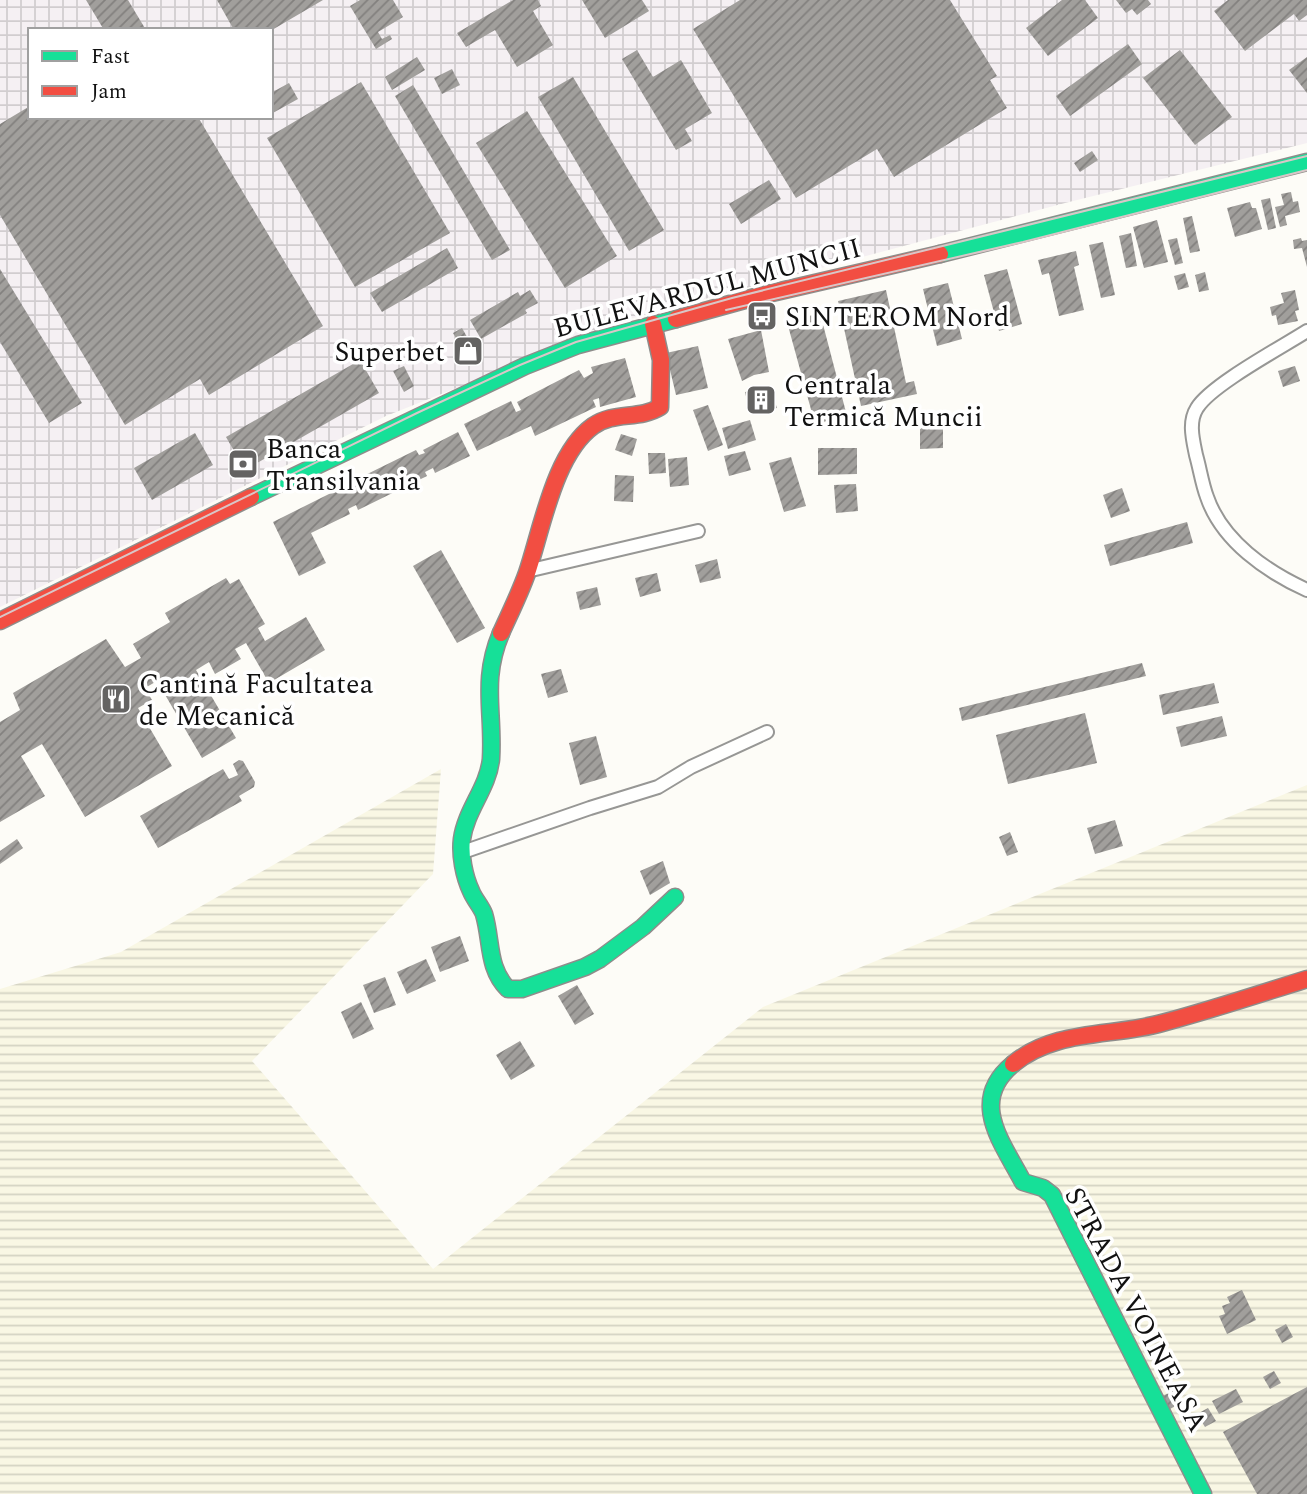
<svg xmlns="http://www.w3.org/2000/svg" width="1307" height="1494" font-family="Spectral,serif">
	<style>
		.industrial { fill: url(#industrial-grid); fill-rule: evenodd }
		.farmland { fill: url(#farmland-rules) }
		.building { fill: url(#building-hatch) }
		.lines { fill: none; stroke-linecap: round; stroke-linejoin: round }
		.street-casing { stroke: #979795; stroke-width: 16 }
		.fast-casing { stroke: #8e8d8b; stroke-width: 19 }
		.jam-casing { stroke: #8e8d8b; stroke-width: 19 }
		.street { stroke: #fffffe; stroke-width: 12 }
		.fast { stroke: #16e098; stroke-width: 16 }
		.jam { stroke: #f24e42; stroke-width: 16 }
		.tram { stroke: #d9c6c7; stroke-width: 2 }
		.labels { text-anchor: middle; stroke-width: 7; stroke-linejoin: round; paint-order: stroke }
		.street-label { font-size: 28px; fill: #111; stroke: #fff }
		.poi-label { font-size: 28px; fill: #111; stroke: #fff; text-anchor: start }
	</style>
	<defs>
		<pattern id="industrial-grid" width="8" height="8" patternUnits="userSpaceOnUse" patternTransform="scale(1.75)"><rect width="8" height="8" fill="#f5f0f3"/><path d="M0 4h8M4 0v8" fill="none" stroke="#d1cdcf"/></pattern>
		<pattern id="farmland-rules" width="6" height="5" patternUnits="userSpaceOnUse" patternTransform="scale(1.75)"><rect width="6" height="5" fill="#f9f7e4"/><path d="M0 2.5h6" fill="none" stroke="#d4d3c3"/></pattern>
		<pattern id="building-hatch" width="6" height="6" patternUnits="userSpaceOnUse" patternTransform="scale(1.75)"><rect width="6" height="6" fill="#a19f9c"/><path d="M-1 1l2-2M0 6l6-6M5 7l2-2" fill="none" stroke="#82807e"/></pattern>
	</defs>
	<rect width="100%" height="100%" fill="#fdfcf7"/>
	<path class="industrial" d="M0 0H1307V143L1065 203 633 318 386 416 0 607ZM30 30H271V117H30Z"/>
	<path class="farmland" d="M441 769 433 874 252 1061 433 1269 763 1007 1307 785V1494H0V989L121 952Z"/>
	<g class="building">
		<path d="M86 0H128L146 30H104Z"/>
		<path d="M217 0H323L272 30H234Z"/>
		<path d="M360 0H393L403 17 378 32 382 39 390 35 392 39 376 49 350 6Z"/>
		<path d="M513 0H538L541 6 533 11 553 45 517 67 495 30 466 47 457 33Z"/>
		<path d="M582 0H642L649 11 605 38Z"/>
		<path d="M740 0H950L997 76 990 80 1007 108 894 177 877 149 796 198 693 29Z"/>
		<path d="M1062 0H1085L1098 18 1048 56 1026 28Z"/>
		<path d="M1116 0H1148L1151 4 1137 15 1132 9 1126 13Z"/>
		<path d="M1228 0H1307V15L1299 21 1294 14 1245 51 1214 11Z"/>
		<path d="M1128 44 1142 64 1070 116 1056 96Z"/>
		<path d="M637 50 653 77 681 60 712 113 685 129 692 141 676 150 622 59Z"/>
		<path d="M1180 50 1232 117 1195 145 1143 78Z"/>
		<path d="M417 57 425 70 392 90 385 77Z"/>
		<path d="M1307 57V93L1289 70Z"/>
		<path d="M452 69 460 85 442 94 434 78Z"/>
		<path d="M573 77 664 230 629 251 538 97Z"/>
		<path d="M361 82 450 233 355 287 267 138Z"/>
		<path d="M289 83 298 99 271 114V93Z"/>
		<path d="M413 85 510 250 492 260 395 96Z"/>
		<path d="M30 106V117H198L323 326 209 395 200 379 125 425 0 215V124Z"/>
		<path d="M527 111 617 256 565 288 476 143Z"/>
		<path d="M1092 151 1098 160 1080 172 1074 163Z"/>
		<path d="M769 180 781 199 741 224 729 204Z"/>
		<path d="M1291 192 1293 202 1298 201 1300 212 1285 216 1287 225 1280 227 1275 207 1284 205 1281 194Z"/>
		<path d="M1270 198 1276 228 1268 230 1261 200Z"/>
		<path d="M1250 202 1252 208H1256L1262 229 1235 237 1227 208Z"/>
		<path d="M1192 216 1200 251 1190 253 1183 218Z"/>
		<path d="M1157 220 1168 262 1144 268 1133 227Z"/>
		<path d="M1131 233 1137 266 1126 268 1119 236Z"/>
		<path d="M1177 238 1183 263 1175 265 1168 240Z"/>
		<path d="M1301 238 1302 241 1307 240V267L1302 248 1294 249 1293 240Z"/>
		<path d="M1103 242 1115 295 1101 298 1089 245Z"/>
		<path d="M447 248 458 268 382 312 370 293Z"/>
		<path d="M1076 251 1079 265 1074 267 1084 310 1059 316 1049 273 1042 275 1038 260Z"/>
		<path d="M0 269 82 403 49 423 0 342Z"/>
		<path d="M1007 269 1022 324 999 331 984 275Z"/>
		<path d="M1205 272 1209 290 1199 292 1195 275Z"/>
		<path d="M1185 273 1189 287 1178 290 1174 276Z"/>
		<path d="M948 283 962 339 937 346 923 289Z"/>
		<path d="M530 290 538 303 525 310 527 313 481 339 470 320 518 292 520 296Z"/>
		<path d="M886 290 906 383 914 381 917 394 861 406 838 301Z"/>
		<path d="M1295 290 1299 310 1295 311 1298 321 1278 325 1276 315 1272 316 1270 307 1284 303 1281 293Z"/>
		<path d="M820 313 847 416 815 424 787 322Z"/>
		<path d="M462 328 476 353 467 358 453 333Z"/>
		<path d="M761 330 769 372 754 375 742 381 728 339Z"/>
		<path d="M698 346 708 388 676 395 666 353Z"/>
		<path d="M625 358 636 397 600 407 599 398 593 400 596 407 535 436 531 426 477 451 464 424 511 401 516 412 521 410 517 402 579 370 584 378 593 373 591 367Z"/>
		<path d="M360 360 379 393 245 470 226 437Z"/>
		<path d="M404 366 414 386 404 392 393 371Z"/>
		<path d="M1295 366 1300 381 1283 387 1278 371Z"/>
		<path d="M770 387 777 408 750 413 745 392Z"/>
		<path d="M708 405 723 445 708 451 693 410Z"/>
		<path d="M750 420 756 440 728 449 722 428Z"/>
		<path d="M920 423H943V448L920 449Z"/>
		<path d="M458 432 470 456 435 473 433 468 425 472 427 476 358 510 356 505 348 509 350 514 311 533 326 563 299 576 273 522 339 489 341 493 347 489 345 485 416 450 419 455 425 453 423 450Z"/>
		<path d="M195 433 213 465 152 500 134 468Z"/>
		<path d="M621 434 637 439 632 456 615 450Z"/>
		<path d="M818 448H857V474L818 475Z"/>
		<path d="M745 451 751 470 729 476 724 456Z"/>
		<path d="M648 453H665L666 473 649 474Z"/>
		<path d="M687 457 689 485 670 487 668 459Z"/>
		<path d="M791 457 806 506 784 512 769 463Z"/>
		<path d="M615 475 634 476 633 502 614 501Z"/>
		<path d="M856 484 858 511 836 513 834 485Z"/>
		<path d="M1122 488 1130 511 1111 518 1103 495Z"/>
		<path d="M1187 522 1193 543 1110 566 1104 545Z"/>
		<path d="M441 550 485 628 457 643 413 566Z"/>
		<path d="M717 559 721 578 700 583 695 565Z"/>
		<path d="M657 573 661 591 640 597 635 578Z"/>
		<path d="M226 578 230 584 239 579 265 624 258 628 265 641 306 617 325 650 269 683 246 643 235 649 241 659 215 674 209 662 196 670 236 738 202 758 157 681 145 688 152 700 138 708 172 766 85 817 42 744 21 756 45 796 0 822V722L20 710 13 693 106 639 125 667 141 658 133 644 170 622 165 613Z"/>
		<path d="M597 587 601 605 580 610 576 592Z"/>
		<path d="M1142 663 1146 676 962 721 959 708Z"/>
		<path d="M561 669 568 692 548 698 541 674Z"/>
		<path d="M1214 683 1219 703 1163 715 1159 695Z"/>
		<path d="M1085 713 1097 763 1008 784 996 735Z"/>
		<path d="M1222 716 1227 736 1181 747 1176 727Z"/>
		<path d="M596 736 607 777 580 785 569 743Z"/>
		<path d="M239 760 243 761 255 782 254 787 239 796 242 801 158 848 140 816 223 769 229 779 238 775 233 764Z"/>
		<path d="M1115 820 1123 846 1095 854 1087 828Z"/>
		<path d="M1010 832 1018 852 1007 856 999 837Z"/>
		<path d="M17 839 23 848 0 864V851Z"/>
		<path d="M663 861 670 883 650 895 640 871Z"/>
		<path d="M460 936 469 961 440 972 431 947Z"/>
		<path d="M426 959 436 981 407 994 397 972Z"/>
		<path d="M385 977 396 1005 374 1013 363 985Z"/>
		<path d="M577 985 594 1014 575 1025 558 996Z"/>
		<path d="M361 1002 374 1029 353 1039 341 1012Z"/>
		<path d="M520 1041 535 1066 511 1080 496 1055Z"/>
		<path d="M1242 1290 1256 1320 1227 1334 1219 1316 1225 1314 1222 1306 1230 1303 1227 1297Z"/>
		<path d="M1286 1324 1293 1337 1282 1343 1275 1330Z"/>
		<path d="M1274 1371 1281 1383 1270 1389 1263 1377Z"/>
		<path d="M1307 1387V1494H1257L1223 1432Z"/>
		<path d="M1236 1389 1243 1402 1219 1414 1212 1401Z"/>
		<path d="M1174 1390 1181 1403 1170 1409 1163 1396Z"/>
		<path d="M1208 1408 1216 1421 1205 1427 1197 1414Z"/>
	</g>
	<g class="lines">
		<g class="street-casing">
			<g id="street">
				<path d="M1307 331C1282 347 1211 385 1197 408 1188 422 1193 440 1196 455 1200 469 1202 484 1207 497 1222 541 1267 572 1307 590"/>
				<path d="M527 571 698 531"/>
				<path d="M463 852 590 808 658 787 691 767 767 732"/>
			</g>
		</g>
		<g class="fast-casing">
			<g id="fast">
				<path d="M940 254 1307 162"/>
				<path d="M251 497 525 366 578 345 676 319"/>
				<path d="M501 633C481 681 494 711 491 759 488 788 466 810 462 839 460 855 464 876 471 891 474 899 481 906 484 914 492 941 487 968 508 989H522L585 967 600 959 643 927 675 897"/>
				<path d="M1013 1064C968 1101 1002 1142 1023 1182L1043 1188 1052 1195 1203 1494"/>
			</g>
		</g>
		<g class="jam-casing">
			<g id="jam">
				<path d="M676 319 759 296 940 254"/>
				<path d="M0 621 251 497"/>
				<path d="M501 633C510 613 520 593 527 573 542 529 554 454 593 426 614 411 639 420 660 407L661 360 653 324"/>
				<path d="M1013 1064C1055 1029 1112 1037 1162 1023 1211 1010 1259 994 1307 979"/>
			</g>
		</g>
		<use href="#street" class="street"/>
		<use href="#fast" class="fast"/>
		<use href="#jam" class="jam"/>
		<g class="tram">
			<path d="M726 310 1023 242 1307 170"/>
			<path d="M0 617 417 413 520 365 576 342 732 298 1307 156"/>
		</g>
	</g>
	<defs>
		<g id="bus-square" transform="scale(1.575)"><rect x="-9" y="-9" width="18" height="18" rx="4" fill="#646362" stroke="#fff"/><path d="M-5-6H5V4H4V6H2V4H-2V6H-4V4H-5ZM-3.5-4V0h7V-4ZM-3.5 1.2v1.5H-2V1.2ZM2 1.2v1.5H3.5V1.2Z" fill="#fff"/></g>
		<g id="shop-square" transform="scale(1.575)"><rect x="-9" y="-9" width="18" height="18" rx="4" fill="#646362" stroke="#fff"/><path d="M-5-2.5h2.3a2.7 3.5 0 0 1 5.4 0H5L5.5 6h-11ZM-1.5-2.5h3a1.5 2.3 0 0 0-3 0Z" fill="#fff"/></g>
		<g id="building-square" transform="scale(1.575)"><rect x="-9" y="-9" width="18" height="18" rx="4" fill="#646362" stroke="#fff"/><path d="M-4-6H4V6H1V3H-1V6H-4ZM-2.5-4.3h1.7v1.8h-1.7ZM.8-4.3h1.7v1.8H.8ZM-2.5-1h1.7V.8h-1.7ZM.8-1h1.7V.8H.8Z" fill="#fff"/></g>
		<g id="bank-square" transform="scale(1.575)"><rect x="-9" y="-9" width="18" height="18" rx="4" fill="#646362" stroke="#fff"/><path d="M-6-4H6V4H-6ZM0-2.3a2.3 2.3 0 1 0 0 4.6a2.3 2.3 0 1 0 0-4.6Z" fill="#fff"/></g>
		<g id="restaurant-square" transform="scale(1.575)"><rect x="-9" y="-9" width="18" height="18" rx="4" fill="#646362" stroke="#fff"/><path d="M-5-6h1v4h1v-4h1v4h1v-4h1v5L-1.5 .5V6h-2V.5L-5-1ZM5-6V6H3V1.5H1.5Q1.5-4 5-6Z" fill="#fff"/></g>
	</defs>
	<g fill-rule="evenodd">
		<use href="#bus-square" x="762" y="316"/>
		<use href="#shop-square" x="468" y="351"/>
		<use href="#building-square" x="761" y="400"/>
		<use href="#bank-square" x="243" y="464"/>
		<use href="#restaurant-square" x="116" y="699"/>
	</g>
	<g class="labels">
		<g class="street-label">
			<text transform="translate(707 287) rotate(-15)" y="10">BULEVARDUL MUNCII</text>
			<text transform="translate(1137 1309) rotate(62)" y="10">STRADA VOINEASA</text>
		</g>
		<g class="poi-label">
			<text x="785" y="326">SINTEROM Nord</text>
			<text x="445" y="361" text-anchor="end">Superbet</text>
			<text x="784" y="394">Centrala<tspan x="784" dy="32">Termică Muncii</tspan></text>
			<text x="266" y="458">Banca<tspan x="266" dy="32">Transilvania</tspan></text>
			<text x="139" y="693">Cantină Facultatea<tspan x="139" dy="32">de Mecanică</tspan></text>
		</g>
	</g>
	<rect x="28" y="28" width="245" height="91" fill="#ffffff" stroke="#a0a0a0" stroke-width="2"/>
	<rect x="42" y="51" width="35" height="10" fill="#16e098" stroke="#a0a0a0" stroke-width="2"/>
	<text x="91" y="63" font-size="21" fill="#111111">Fast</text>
	<rect x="42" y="86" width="35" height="10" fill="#f24e42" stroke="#a0a0a0" stroke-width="2"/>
	<text x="91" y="98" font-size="21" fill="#111111">Jam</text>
</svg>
